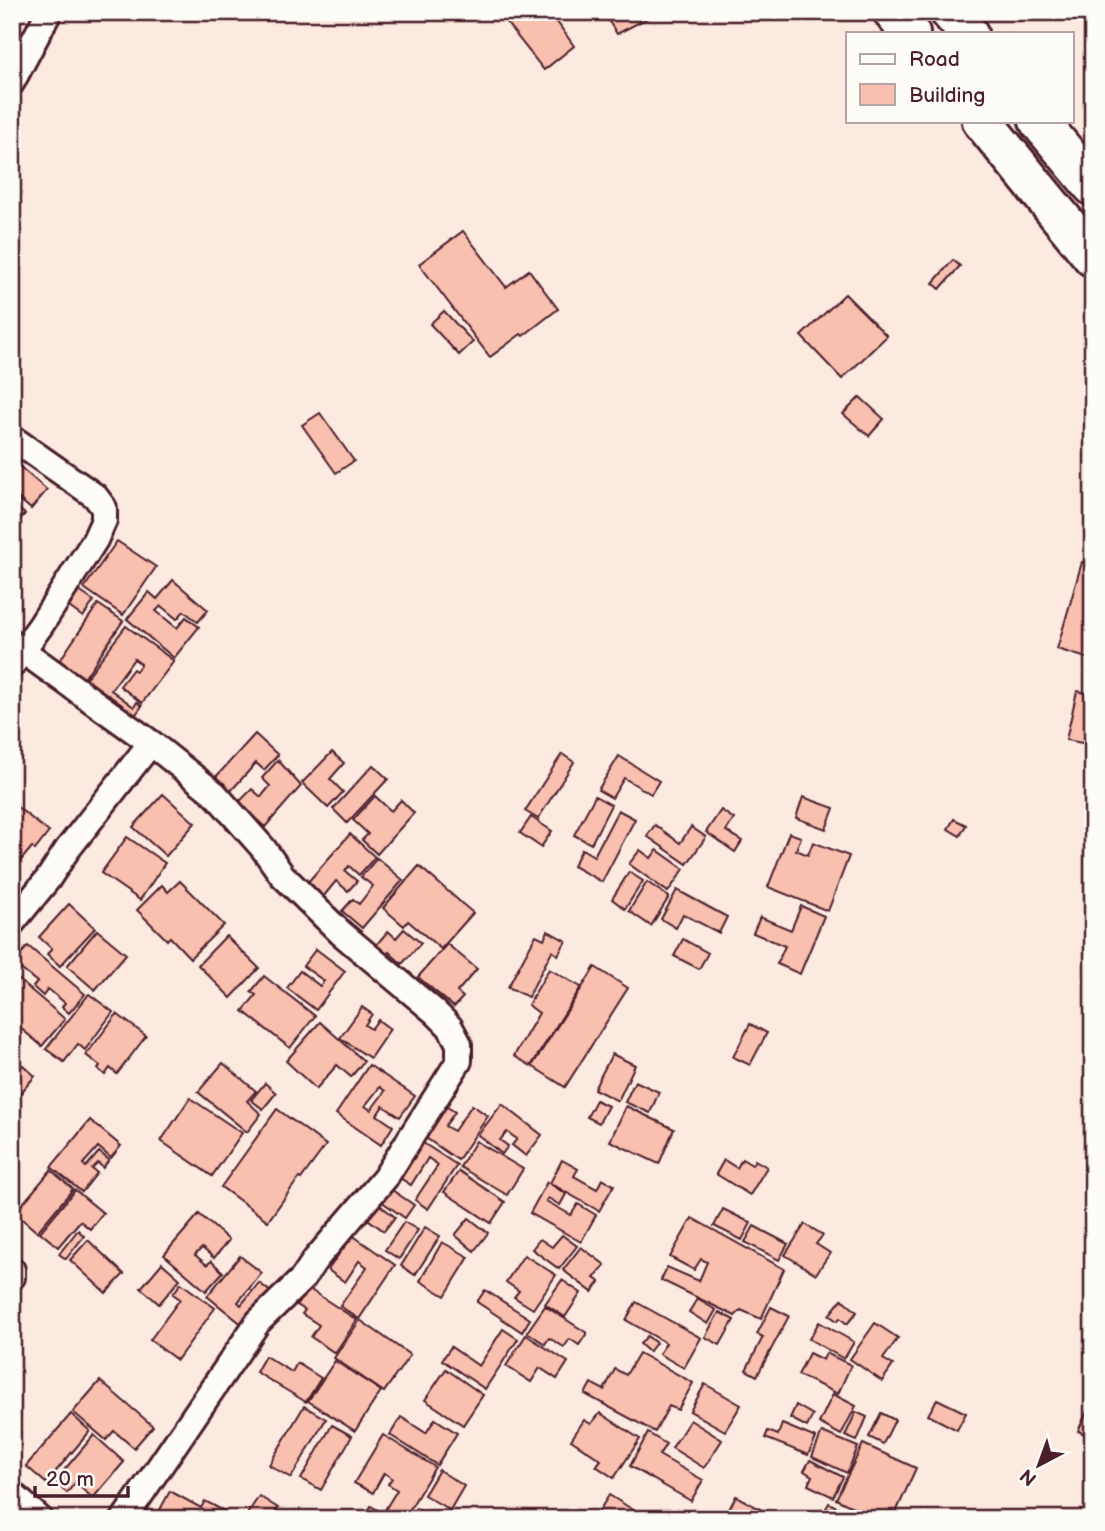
<svg xmlns="http://www.w3.org/2000/svg" width="1105" height="1531" font-family="'Balsamiq Sans',sans-serif">
	<style>
		.building { fill: #f9bfaf; stroke: #4a1f2b; stroke-width: 2; fill-rule: evenodd }
		.lines { fill: none; stroke-linecap: round; stroke-linejoin: round }
		.street-casing { stroke: #4a1f2b; stroke-width: 30 }
		.primary-casing { stroke: #4a1f2b; stroke-width: 44 }
		.street { stroke: #fdfcf7; stroke-width: 24 }
		.primary { stroke: #fdfcf7; stroke-width: 38 }
	</style>
	<rect width="100%" height="100%" fill="#fceae1"/>
	<filter id="ink" filterUnits="userSpaceOnUse"><feTurbulence type="fractalNoise" baseFrequency=".0143" numOctaves="2"/><feDisplacementMap in="SourceGraphic" scale="14" xChannelSelector="R" yChannelSelector="G"/><feConvolveMatrix kernelMatrix="1 2 1 2 8 2 1 2 1" color-interpolation-filters="sRGB"/></filter>
	<g filter="url(#ink)">
		<g class="building">
			<path d="M498 12H550L574 46 544 70Z"/>
			<path d="M603 12H659L617 34Z"/>
			<path d="M463 231 506 287 529 270 558 309 523 336 521 334 490 357 419 264Z"/>
			<path d="M953 260 960 266 940 289 933 283Z"/>
			<path d="M845 294 887 336 842 379 801 336Z"/>
			<path d="M444 311 473 342 459 355 430 324Z"/>
			<path d="M860 397 884 419 869 436 843 414Z"/>
			<path d="M320 413 354 461 336 473 302 425Z"/>
			<path d="M12 460 47 490 31 509 12 493V490L16 485 12 482Z"/>
			<path d="M12 495 21 503 17 508 25 514 12 529Z"/>
			<path d="M117 541 156 567 123 615 84 588Z"/>
			<path d="M1082 562 1093 565V660L1057 649Z"/>
			<path d="M173 580 208 610 198 622 184 611 177 619 161 606 156 611 177 628 186 617 199 627 174 658 127 619 149 592 157 599Z"/>
			<path d="M79 591 94 601 83 617 69 607Z"/>
			<path d="M98 604 123 621 83 680 58 663Z"/>
			<path d="M126 626 174 661 142 703 120 686 133 669 136 671 141 664 134 659 111 690 134 707 137 702 142 706 133 718 84 681Z"/>
			<path d="M1077 691 1093 694V745L1066 740Z"/>
			<path d="M255 734 278 755 264 770 256 763 229 793 214 779Z"/>
			<path d="M332 752 344 763 330 779 343 792 328 808 302 783Z"/>
			<path d="M562 754 574 762 538 819 525 811Z"/>
			<path d="M619 756 659 781 651 794 624 778 612 798 598 790Z"/>
			<path d="M278 760 301 786 265 827 238 803 252 789 261 797 270 786 262 778Z"/>
			<path d="M373 765 388 779 347 823 333 809Z"/>
			<path d="M163 794 195 823 166 856 133 827Z"/>
			<path d="M375 796 391 811 401 800 414 813 377 854 362 840 368 834 353 820Z"/>
			<path d="M595 796 611 805 591 844 574 835Z"/>
			<path d="M803 797 834 808 826 829 796 818Z"/>
			<path d="M12 803 49 832 35 850 32 847 22 859 12 851Z"/>
			<path d="M618 810 635 819 602 882 573 866 582 849 594 856Z"/>
			<path d="M721 810 734 819 726 831 742 841 735 852 706 832Z"/>
			<path d="M531 817 552 831 541 847 520 833Z"/>
			<path d="M954 819 966 825 960 836 948 829Z"/>
			<path d="M655 825 680 843 691 827 706 837 687 864 647 836Z"/>
			<path d="M789 833 801 837 796 850 808 855 813 842 849 856 828 911 768 887Z"/>
			<path d="M350 834 375 857 359 875 349 866 345 871 357 881 348 891 336 881 323 897 307 883Z"/>
			<path d="M127 837 165 863 140 900 101 873Z"/>
			<path d="M640 850 651 858 657 850 684 869 668 892 629 864Z"/>
			<path d="M377 858 403 880 362 928 342 911 353 899 359 904 373 886 361 877Z"/>
			<path d="M419 866 473 913 441 949 408 921 404 926 383 908Z"/>
			<path d="M629 872 643 881 625 909 612 899Z"/>
			<path d="M180 881 224 925 190 958 170 937 167 940 137 910 162 885 168 892Z"/>
			<path d="M647 882 669 897 651 926 629 911Z"/>
			<path d="M677 890 727 917 719 933 683 914 676 928 661 919Z"/>
			<path d="M69 904 95 928 60 966 47 954 52 949 39 937Z"/>
			<path d="M801 906 824 916 800 974 777 964 785 946 753 933 760 917 791 930Z"/>
			<path d="M404 929 421 943 402 964 389 952 382 960 371 951 388 931 396 938Z"/>
			<path d="M97 930 126 954 95 990 67 966Z"/>
			<path d="M548 931 566 941 558 955 552 951 528 997 508 987 536 935 544 939Z"/>
			<path d="M226 936 259 968 231 998 198 965Z"/>
			<path d="M683 939 708 953 699 969 674 956Z"/>
			<path d="M447 944 477 969 457 992 463 997 454 1007 418 977Z"/>
			<path d="M28 946 85 994 69 1013 62 1007 65 1003 48 989 43 996 33 987 37 982 13 963Z"/>
			<path d="M316 949 345 971 316 1010 287 988 300 971 320 986 324 981 303 966Z"/>
			<path d="M595 967 628 988 565 1087 532 1066Z"/>
			<path d="M549 969 581 987 531 1066 514 1056 539 1013 528 1005Z"/>
			<path d="M12 974 65 1019 42 1046 12 1021Z"/>
			<path d="M264 976 315 1016 290 1048 243 1011 256 995 251 992Z"/>
			<path d="M89 994 113 1012 85 1050 78 1044 64 1062 46 1049Z"/>
			<path d="M362 1007 372 1014 365 1025 371 1029 378 1020 390 1029 370 1058 340 1038Z"/>
			<path d="M117 1014 146 1036 117 1074 110 1068 105 1075 98 1069 100 1066 86 1055Z"/>
			<path d="M320 1022 364 1061 351 1077 337 1065 316 1089 286 1061Z"/>
			<path d="M750 1024 767 1033 750 1065 733 1057Z"/>
			<path d="M612 1054 635 1065 618 1101 594 1089Z"/>
			<path d="M223 1063 256 1091 247 1101 261 1114 247 1132 198 1092Z"/>
			<path d="M23 1065 35 1076 19 1095 12 1089V1069L16 1072Z"/>
			<path d="M369 1065 415 1096 400 1117 383 1106 377 1115 393 1126 381 1145 336 1114ZM380 1087 385 1091 371 1110 365 1106Z"/>
			<path d="M635 1081 659 1092 650 1113 625 1102Z"/>
			<path d="M265 1083 276 1093 263 1109 251 1100Z"/>
			<path d="M190 1098 242 1133 212 1176 161 1141Z"/>
			<path d="M596 1100 608 1106 599 1123 587 1117Z"/>
			<path d="M502 1104 542 1135 526 1156 512 1145 517 1139 507 1132 500 1140 508 1146 502 1154 478 1135Z"/>
			<path d="M444 1105 455 1112 445 1126 454 1131 472 1105 488 1116 458 1160 423 1136Z"/>
			<path d="M626 1106 674 1129 659 1164 610 1141Z"/>
			<path d="M277 1109 326 1145 301 1179 299 1178 268 1221 221 1187Z"/>
			<path d="M90 1120 121 1146 111 1158 98 1147 83 1164 86 1167 99 1152 109 1160 103 1168 98 1163 92 1169 97 1173 82 1192 51 1167Z"/>
			<path d="M420 1141 457 1165 428 1209 415 1200 438 1165 428 1158 411 1185 397 1176Z"/>
			<path d="M476 1141 523 1169 507 1195 460 1167Z"/>
			<path d="M742 1159 752 1165 755 1160 767 1167 750 1195 716 1174 724 1160 737 1168Z"/>
			<path d="M562 1160 578 1169 574 1176 597 1189 602 1179 614 1185 599 1211 550 1183Z"/>
			<path d="M51 1170 73 1189 37 1232 15 1213Z"/>
			<path d="M459 1171 505 1202 491 1223 444 1192Z"/>
			<path d="M547 1182 566 1194 560 1205 548 1198 546 1201 571 1215 578 1204 596 1215 581 1242 530 1213Z"/>
			<path d="M389 1188 414 1205 405 1218 381 1201Z"/>
			<path d="M75 1190 103 1213 90 1229 80 1221 58 1247 40 1232Z"/>
			<path d="M376 1202 395 1217 384 1231 365 1217Z"/>
			<path d="M723 1209 751 1223 742 1240 714 1226Z"/>
			<path d="M199 1214 229 1240 214 1258 202 1248 195 1255 207 1265 211 1261 223 1272 206 1291 164 1255Z"/>
			<path d="M469 1218 488 1233 474 1251 455 1235Z"/>
			<path d="M692 1218 784 1269 761 1319 741 1310 735 1316 661 1280 667 1267 699 1281 707 1262 701 1259 694 1270 670 1257Z"/>
			<path d="M404 1222 418 1230 399 1259 385 1250Z"/>
			<path d="M805 1224 823 1235 816 1244 830 1253 816 1274 785 1255Z"/>
			<path d="M754 1226 788 1244 779 1260 745 1242Z"/>
			<path d="M425 1227 440 1236 415 1275 401 1266Z"/>
			<path d="M78 1230 84 1236 66 1259 59 1254Z"/>
			<path d="M352 1235 395 1265 359 1319 340 1306 367 1267 359 1261 345 1282 328 1270Z"/>
			<path d="M562 1235 577 1246 559 1269 532 1249 540 1239 552 1247Z"/>
			<path d="M88 1240 124 1274 106 1293 70 1260Z"/>
			<path d="M442 1242 469 1257 445 1296 420 1281Z"/>
			<path d="M581 1247 605 1265 594 1278 600 1282 592 1292 563 1270Z"/>
			<path d="M524 1255 556 1275 533 1309 514 1297 519 1291 506 1282Z"/>
			<path d="M240 1256 262 1273 238 1302 241 1305 259 1283 276 1296 249 1330 207 1296Z"/>
			<path d="M162 1263 180 1279 159 1304 141 1288Z"/>
			<path d="M562 1280 581 1293 565 1317 545 1304Z"/>
			<path d="M181 1283 215 1308 177 1360 150 1340 180 1299 173 1294Z"/>
			<path d="M306 1287 357 1320 335 1353 311 1337 319 1325 302 1314 305 1310 295 1304Z"/>
			<path d="M485 1290 530 1319 522 1332 477 1302Z"/>
			<path d="M697 1299 716 1310 708 1324 689 1312Z"/>
			<path d="M842 1299 857 1312 847 1324 840 1318 837 1321 829 1315Z"/>
			<path d="M636 1302 701 1338 684 1368 659 1354 666 1343 626 1320Z"/>
			<path d="M545 1306 587 1333 579 1345 570 1339 564 1347 549 1338 545 1344 527 1332Z"/>
			<path d="M771 1307 789 1316 757 1376 746 1370 763 1337 757 1334Z"/>
			<path d="M719 1312 734 1320 720 1345 705 1337Z"/>
			<path d="M360 1320 410 1355 384 1392 334 1358Z"/>
			<path d="M819 1322 854 1342 844 1359 809 1339Z"/>
			<path d="M875 1323 898 1338 883 1359 893 1365 882 1381 850 1359Z"/>
			<path d="M503 1329 518 1339 485 1389 442 1360 451 1347 479 1366Z"/>
			<path d="M526 1335 568 1362 557 1379 540 1368 531 1382 506 1366Z"/>
			<path d="M647 1336 656 1343 649 1352 640 1344Z"/>
			<path d="M639 1353 693 1383 678 1410 669 1406 655 1432 585 1394 591 1383 604 1390 615 1369 626 1375Z"/>
			<path d="M809 1353 823 1360 826 1353 851 1365 838 1394 798 1375Z"/>
			<path d="M265 1356 292 1372 297 1363 321 1378 306 1402 256 1372Z"/>
			<path d="M335 1361 381 1391 355 1431 308 1401Z"/>
			<path d="M446 1369 483 1395 463 1425 425 1400Z"/>
			<path d="M100 1381 153 1426 134 1448 114 1431 106 1440 73 1412Z"/>
			<path d="M705 1384 741 1405 725 1431 690 1411Z"/>
			<path d="M833 1394 856 1406 841 1435 819 1423Z"/>
			<path d="M937 1399 966 1413 957 1430 928 1415Z"/>
			<path d="M1093 1399V1438L1078 1431Z"/>
			<path d="M796 1405 813 1415 807 1427 790 1418Z"/>
			<path d="M304 1406 326 1419 291 1478 269 1465Z"/>
			<path d="M856 1412 867 1417 857 1441 845 1436Z"/>
			<path d="M600 1413 640 1439 614 1478 596 1466 601 1460 571 1440 584 1420 591 1424Z"/>
			<path d="M881 1413 895 1420 883 1444 869 1437Z"/>
			<path d="M71 1414 90 1431 46 1483 26 1466Z"/>
			<path d="M401 1417 426 1433 435 1419 457 1433 437 1465 390 1435Z"/>
			<path d="M690 1420 722 1440 704 1468 672 1448Z"/>
			<path d="M782 1424 816 1438 808 1455 765 1438 768 1431 778 1435Z"/>
			<path d="M332 1425 352 1436 321 1490 301 1479Z"/>
			<path d="M822 1432 858 1447 847 1473 812 1457Z"/>
			<path d="M648 1433 666 1444 659 1455 703 1480 691 1501 630 1466Z"/>
			<path d="M94 1435 124 1462 93 1498 75 1483 67 1493 54 1482Z"/>
			<path d="M383 1435 435 1467 404 1519H363L371 1506 383 1513 397 1490 388 1484 392 1478 384 1473 373 1493 354 1483Z"/>
			<path d="M863 1444 916 1468 893 1519H877L836 1499Z"/>
			<path d="M810 1460 843 1477 833 1497 808 1485 812 1476 804 1471Z"/>
			<path d="M439 1470 464 1486 450 1510 424 1495Z"/>
			<path d="M170 1491 201 1508 205 1501 226 1512 223 1519H155Z"/>
			<path d="M609 1495 648 1519H594Z"/>
			<path d="M259 1496 278 1508 271 1519H244Z"/>
			<path d="M736 1496 778 1519H724Z"/>
			<path d="M829 1503 859 1519H820Z"/>
			<path d="M416 1508 435 1519H409Z"/>
		</g>
		<g class="lines">
			<g class="street-casing">
				<g id="street">
					<path d="M12 82 49 12"/>
					<path d="M12 438 95 496 104 508V520L95 540 41 625 12 665"/>
					<path d="M23 651 151 743 215 794 263 848 282 875 341 933 435 1012 450 1027 459 1044V1061L385 1178 315 1260 303 1278 258 1322 124 1519"/>
					<path d="M12 923 48 879 67 850 151 743"/>
					<path d="M12 1270V1277"/>
					<path d="M12 1494 40 1519"/>
				</g>
			</g>
			<g class="primary-casing">
				<g id="primary">
					<path d="M893 12 910 33"/>
					<path d="M950 12 968 33"/>
					<path d="M982 121 1093 257"/>
					<path d="M1039 121 1093 186"/>
				</g>
			</g>
			<use href="#street" class="street"/>
			<use href="#primary" class="primary"/>
		</g>
	</g>
	<rect width="1105" height="1531" fill="none" stroke="#fdfcf7" stroke-width="42"/>
	<rect x="21" y="21" width="1063" height="1489" fill="none" stroke="#4a1f2b" stroke-width="2.5" filter="url(#ink)"/>
	<rect x="846" y="32" width="228" height="91" fill="#fdfcf7" stroke="#b5a4a5" stroke-width="2"/>
	<rect x="860" y="54" width="35" height="10" fill="#fdfcf7" stroke="#b5a4a5" stroke-width="2"/>
	<text x="909" y="66" font-size="21" fill="#4a1f2b">Road</text>
	<rect x="860" y="84" width="35" height="21" fill="#f9bfaf" stroke="#b5a4a5" stroke-width="2"/>
	<text x="909" y="102" font-size="21" fill="#4a1f2b">Building</text>
	<g transform="translate(1039 1465) rotate(221)" stroke="#fdfcf7" stroke-width="5" paint-order="stroke">
	<path d="M0-5L12 26L0 18L-12 26Z" fill="#4a1f2b"/>
	<text y="-10" font-size="19" font-weight="bold" text-anchor="middle" fill="#4a1f2b">N</text>
	</g>
	<path d="M35 1486v10h93v-10" fill="none" stroke="#4a1f2b" stroke-width="3.5"/>
	<text x="46" y="1486" font-size="21" fill="#4a1f2b" stroke="#fdfcf7" stroke-width="5" paint-order="stroke">20 m</text>
</svg>
